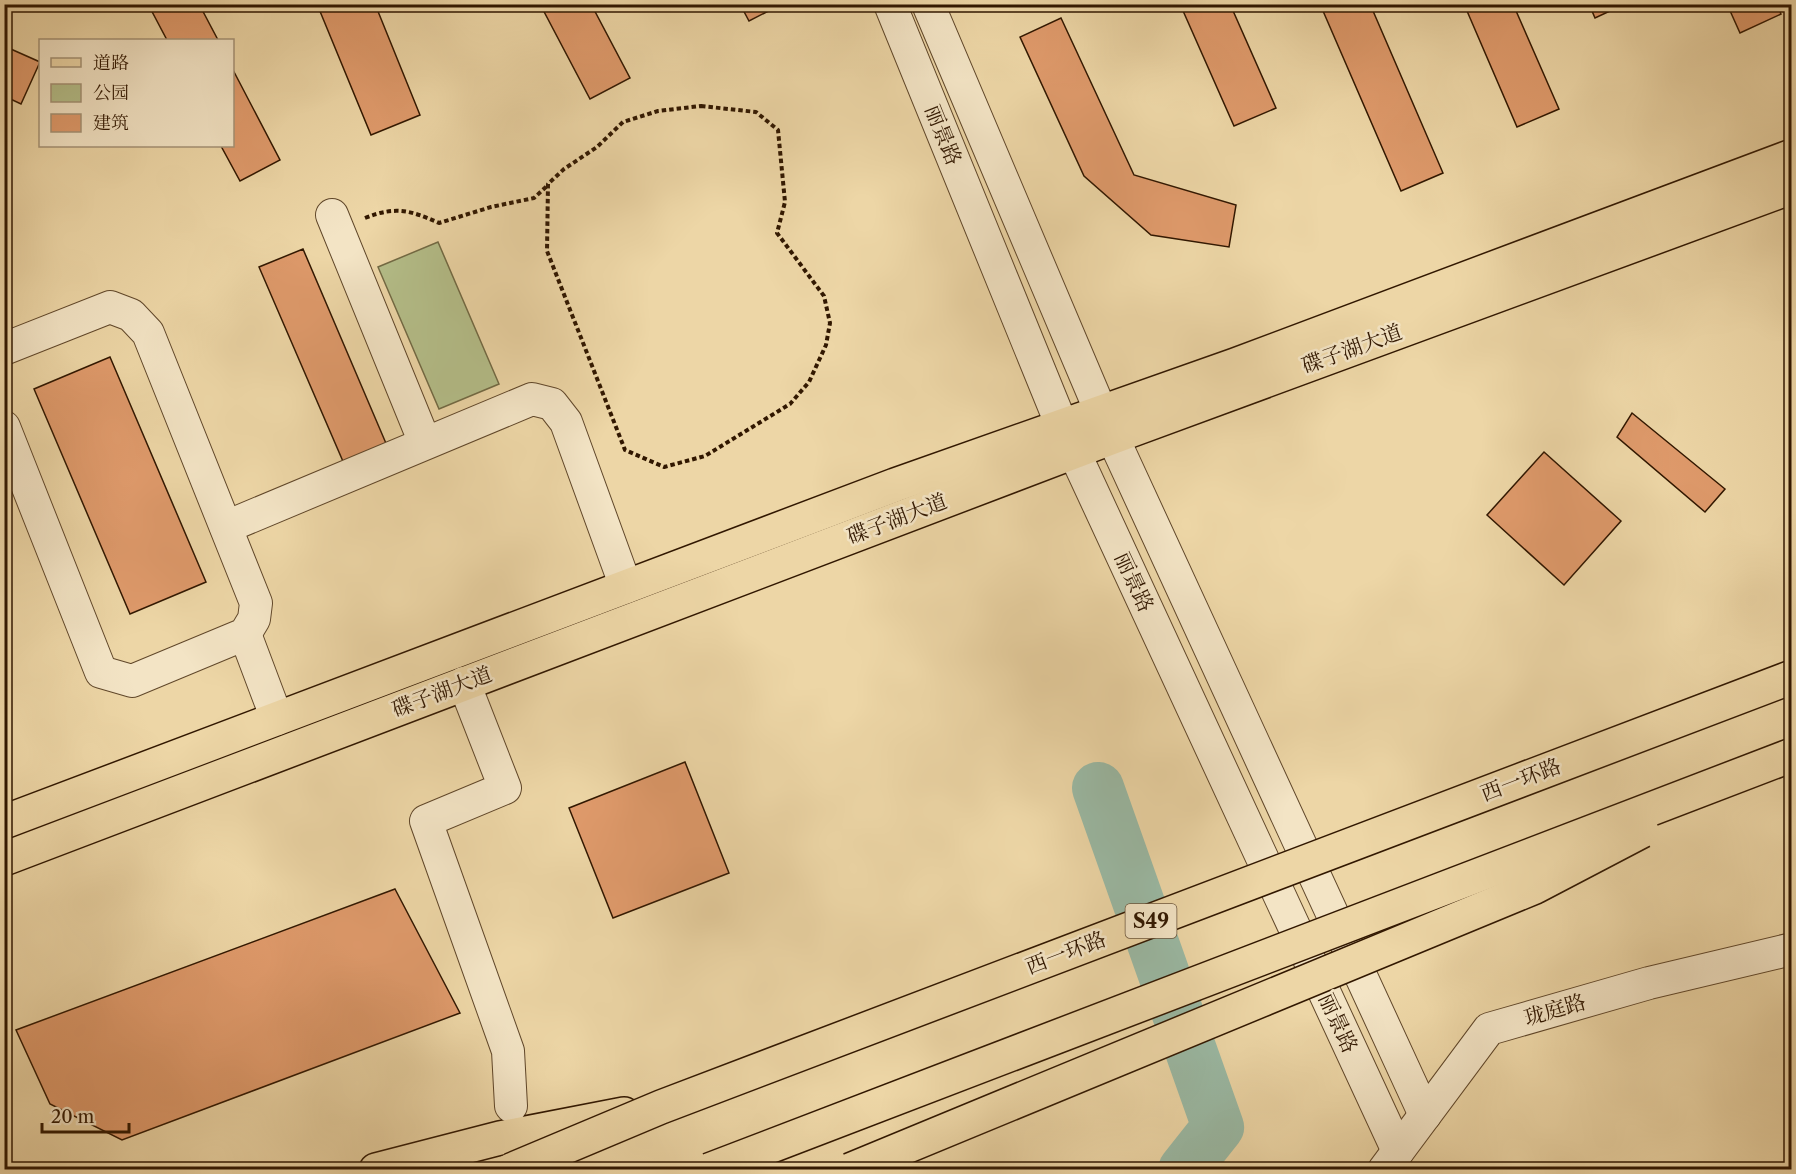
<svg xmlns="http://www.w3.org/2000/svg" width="1796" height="1174" font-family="'Libre Caslon Text','Noto Serif SC',serif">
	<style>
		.green { fill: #b4be89; stroke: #726a44; stroke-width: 1.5 }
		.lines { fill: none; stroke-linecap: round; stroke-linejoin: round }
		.river { stroke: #9ab9a4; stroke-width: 52 }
		.building { fill: #df9a6b; stroke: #311700; stroke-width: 1.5 }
		.minor-casing { stroke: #60472a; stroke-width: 34 }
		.major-casing { stroke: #311700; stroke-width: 36 }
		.highway-casing { stroke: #311700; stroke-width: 36 }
		.path { stroke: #311700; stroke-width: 4; stroke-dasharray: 4.5 3; stroke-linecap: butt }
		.minor { stroke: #f3e4c5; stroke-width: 32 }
		.major { stroke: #edd6a6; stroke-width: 33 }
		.highway { stroke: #edd6a6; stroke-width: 33 }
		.highway-bridge-casing { stroke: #311700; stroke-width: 36; stroke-linecap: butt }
		.highway-bridge { stroke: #edd6a6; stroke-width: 33 }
		.labels { text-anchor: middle; stroke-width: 5; stroke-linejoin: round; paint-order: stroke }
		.shield { fill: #f3e4c5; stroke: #6b543b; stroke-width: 1.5 }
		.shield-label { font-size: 20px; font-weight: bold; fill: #311700 }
		.street-label { font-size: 21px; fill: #311700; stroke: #f3e4c5 }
	</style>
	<rect width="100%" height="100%" fill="#edd6a6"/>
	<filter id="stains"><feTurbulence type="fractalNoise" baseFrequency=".00333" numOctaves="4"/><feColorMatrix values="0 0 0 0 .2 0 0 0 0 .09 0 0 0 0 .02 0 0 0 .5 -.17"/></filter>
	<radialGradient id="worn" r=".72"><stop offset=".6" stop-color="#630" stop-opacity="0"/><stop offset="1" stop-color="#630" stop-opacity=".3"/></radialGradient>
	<path class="green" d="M438 242 499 384 439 409 378 267Z"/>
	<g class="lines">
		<path class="river" d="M1098 788 1218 1127 1184 1170"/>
	</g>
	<g class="building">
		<path d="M148 4H199L218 40H167Z"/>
		<path d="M317 4H375L420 115 371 135Z"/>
		<path d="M540 4H591L630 78 590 99Z"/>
		<path d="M740 4H782L749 21Z"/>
		<path d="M1180 4H1230L1276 108 1234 126Z"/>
		<path d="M1320 4H1370L1443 173 1401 191Z"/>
		<path d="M1464 4H1513L1559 109 1517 127Z"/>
		<path d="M1589 4H1625L1595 18Z"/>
		<path d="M1727 4H1777L1781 14 1740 33Z"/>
		<path d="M1061 18 1134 175 1236 205 1229 247 1151 235 1084 176 1020 37Z"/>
		<path d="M4 46 40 62 21 104 4 96Z"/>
		<path d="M232 68 280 160 240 181 221 146H232Z"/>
		<path d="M303 249 388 448 345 466 259 267Z"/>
		<path d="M110 357 206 582 130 614 34 389Z"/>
		<path d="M1632 413 1725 489 1705 512 1617 437Z"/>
		<path d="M1544 452 1621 521 1564 585 1487 515Z"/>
		<path d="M685 762 729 873 613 918 569 808Z"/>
		<path d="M395 889 460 1013 122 1140 50 1104 16 1030Z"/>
	</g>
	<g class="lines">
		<g class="minor-casing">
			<g id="minor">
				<path d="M890 4 1062 426 1398 1151"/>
				<path d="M928 4 1101 412 1425 1115"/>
				<path d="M332 215 425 443"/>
				<path d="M4 349 110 307 131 315 148 333 256 603 254 619 245 634 132 681 101 672 4 427"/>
				<path d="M226 527 532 399 552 404 566 422 626 587"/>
				<path d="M245 634 277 719"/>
				<path d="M464 683 505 788 426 821 508 1051 511 1106"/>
				<path d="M1384 1170 1489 1029 1649 983 1792 949"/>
			</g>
		</g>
		<g class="major-casing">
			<g id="major">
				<path d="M4 822 895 485 1235 365 1792 156"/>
				<path d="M4 859 1113 437 1792 187"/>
			</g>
		</g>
		<g class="highway-casing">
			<path id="highway" d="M376 1170 500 1138 624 1114"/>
		</g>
		<g class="path">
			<path d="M701 106 756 112 778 130 785 202 777 233 824 296 830 323 826 345 809 382 790 404 705 456 664 467 625 450 547 251 548 184 564 169 597 147 623 122 658 111Z"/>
			<path d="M365 218C395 206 410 210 439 223L491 207 534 198 548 185"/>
		</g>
		<use href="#minor" class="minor"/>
		<use href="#major" class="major"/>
		<use href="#highway" class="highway"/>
		<g class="highway-bridge-casing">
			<g id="highway-bridge">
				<path d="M511 1170 661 1107 1792 677"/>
				<path d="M709 1170 1792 755"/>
				<path d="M850 1170 1535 887 1642 831"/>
			</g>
		</g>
		<use href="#highway-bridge" class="highway-bridge"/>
	</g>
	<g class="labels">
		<rect class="shield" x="1125.5" y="904" width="51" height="34" rx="4.5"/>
		<g class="shield-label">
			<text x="1151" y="928">S49</text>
		</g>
		<g class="street-label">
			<text transform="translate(943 135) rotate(68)" y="7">丽景路</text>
			<text transform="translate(1352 349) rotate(-20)" y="7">碟子湖大道</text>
			<text transform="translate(897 519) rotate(-21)" y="7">碟子湖大道</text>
			<text transform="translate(1134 582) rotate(65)" y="7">丽景路</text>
			<text transform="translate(442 692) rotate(-21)" y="7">碟子湖大道</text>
			<text transform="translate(1521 780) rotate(-21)" y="7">西一环路</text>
			<text transform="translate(1066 953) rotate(-21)" y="7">西一环路</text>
			<text transform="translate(1555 1010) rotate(-16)" y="7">珑庭路</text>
			<text transform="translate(1338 1023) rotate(65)" y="7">丽景路</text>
		</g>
	</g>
	<rect width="1796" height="1174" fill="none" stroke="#edd6a6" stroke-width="24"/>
	<rect x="6" y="6" width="1784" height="1162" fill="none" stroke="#311700" stroke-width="3"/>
	<rect x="12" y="12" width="1772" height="1150" fill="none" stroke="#311700" stroke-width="1.5"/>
	<rect x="39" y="39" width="195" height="108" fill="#f3e4c5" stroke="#a59276" stroke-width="1.5"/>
	<rect x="51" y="58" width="30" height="9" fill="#edd6a6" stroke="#a59276" stroke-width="1.5"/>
	<text x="93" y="69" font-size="18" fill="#311700">道路</text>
	<rect x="51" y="84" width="30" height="18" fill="#b4be89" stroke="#a59276" stroke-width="1.5"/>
	<text x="93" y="99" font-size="18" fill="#311700">公园</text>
	<rect x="51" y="114" width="30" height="18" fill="#df9a6b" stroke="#a59276" stroke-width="1.5"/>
	<text x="93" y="129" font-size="18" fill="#311700">建筑</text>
	<path d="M42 1123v9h87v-9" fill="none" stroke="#311700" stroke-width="3"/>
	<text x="51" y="1123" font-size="18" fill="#311700" stroke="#f3e4c5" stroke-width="4.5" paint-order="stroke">20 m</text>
	<rect width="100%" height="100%" filter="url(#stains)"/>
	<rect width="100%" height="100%" fill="url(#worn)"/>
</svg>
